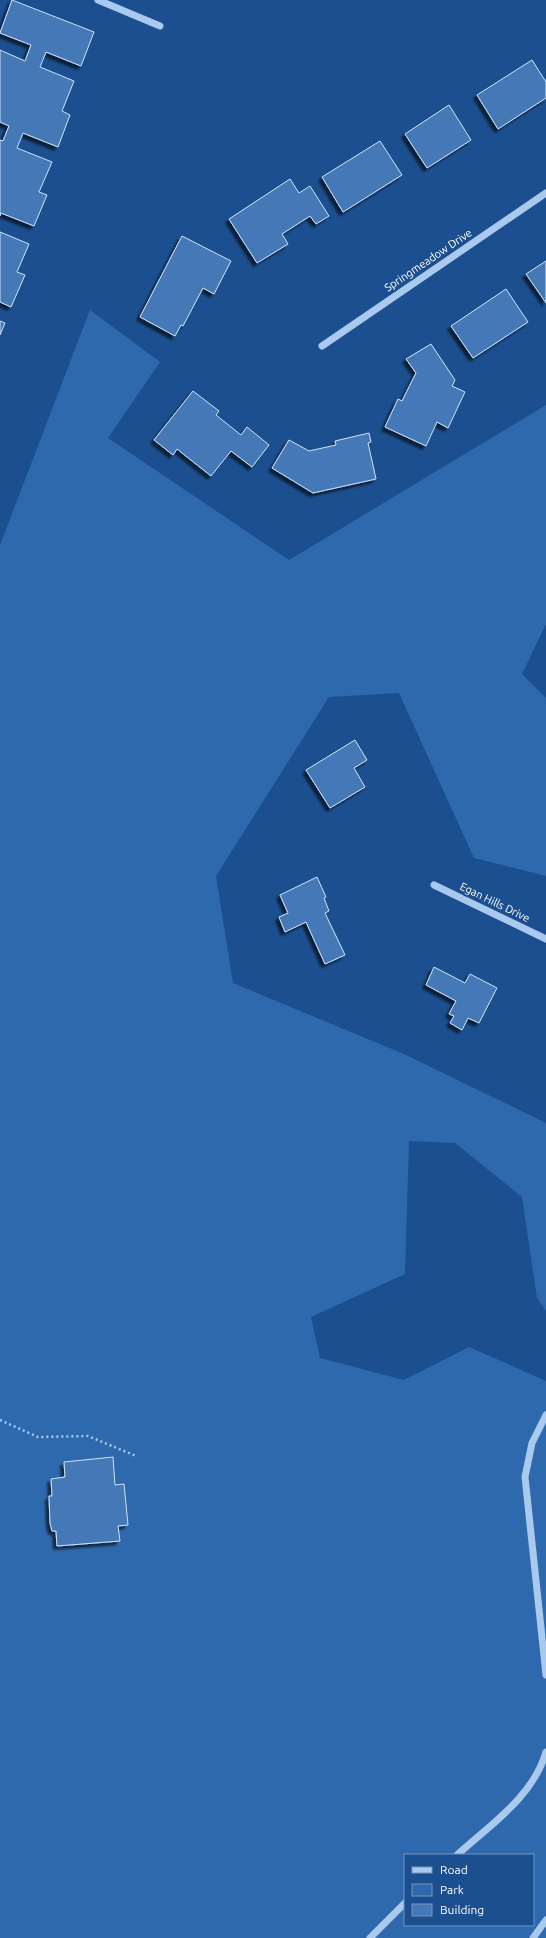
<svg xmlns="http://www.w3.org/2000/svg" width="546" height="1938" font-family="Ubuntu,sans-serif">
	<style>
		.green { fill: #2e69ad; fill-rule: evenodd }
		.building { fill: #4478b7; stroke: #cfe3fa; filter: url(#shadow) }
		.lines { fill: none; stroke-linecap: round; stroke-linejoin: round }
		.path { stroke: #a9c9ee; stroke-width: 2.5; stroke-dasharray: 2 3; stroke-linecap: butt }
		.minor { stroke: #a9c9ee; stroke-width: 7 }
		.labels { text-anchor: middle; stroke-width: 4; stroke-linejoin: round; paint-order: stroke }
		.street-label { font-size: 11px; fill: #fff; stroke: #1b4f8f }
	</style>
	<defs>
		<filter id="shadow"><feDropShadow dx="-3.5" dy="3.5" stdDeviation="1" flood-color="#0009"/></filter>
	</defs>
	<rect width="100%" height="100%" fill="#1b4f8f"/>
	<path class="green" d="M90 310 160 362 108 438 289 560 546 405V624L522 674 546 698V876L474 858 399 693 329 697 216 876 233 983 404 1054 546 1123V1311L537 1298 522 1197 455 1143 409 1141 405 1274 311 1317 320 1358 404 1380 469 1347 546 1381V1938H0V545ZM405 1855H533V1925H405Z"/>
	<g class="building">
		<path d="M12 0 94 32 81 66 46 52 40 67 74 81 62 111 70 115 58 147 23 133 17 148 52 162 39 192 47 195 34 226 1 213 0 216V140L3 141 9 126 0 122V50L25 61 31 45 0 33Z"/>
		<path d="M532 60 546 82V98L498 129 477 95Z"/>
		<path d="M449 105 471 140 427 168 405 134Z"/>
		<path d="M380 141 402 175 343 212 322 177Z"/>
		<path d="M290 179 299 193 310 186 329 216 316 224 310 216 282 234 288 244 257 263 229 219Z"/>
		<path d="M0 232 29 244 17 272 25 275 11 307 0 302Z"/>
		<path d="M182 236 231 261 214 294 203 288 183 326 181 325 175 336 140 317Z"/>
		<path d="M546 261V303L526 274Z"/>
		<path d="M506 289 528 322 473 358 451 326Z"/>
		<path d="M0 321 5 323 0 335Z"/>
		<path d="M431 344 455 380 452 386 465 392 448 428 437 422 426 446 385 427 398 399 402 401 416 373 406 359Z"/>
		<path d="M193 391 219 411 216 415 241 435 247 427 269 445 252 467 231 451 211 476 177 449 173 455 154 440Z"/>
		<path d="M369 433 371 442 368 443 376 479 313 493 272 468 289 440 309 451 336 445 335 441Z"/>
		<path d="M355 740 367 760 354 768 365 787 330 808 306 770Z"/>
		<path d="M317 877 326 897 324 898 329 911 325 913 345 955 325 964 306 922 285 932 279 917 288 913 280 895Z"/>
		<path d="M434 967 465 983 470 974 497 988 479 1023 468 1018 462 1030 450 1023 454 1016 449 1014 456 1001 426 985Z"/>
		<path d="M113 1457 115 1485 124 1484 128 1525 118 1526 120 1541 57 1546 56 1531H52L50 1523 49 1496H52L51 1479 65 1477 64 1462Z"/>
	</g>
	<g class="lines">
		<path class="path" d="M0 1420 38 1437 88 1436 136 1456"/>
		<g class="minor">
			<path d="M98 0 160 26"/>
			<path d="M322 346 546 193"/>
			<path d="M434 885 546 939"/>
			<path d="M546 1415 532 1443 525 1477 546 1675"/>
			<path d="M457 1855C490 1825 533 1797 546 1752"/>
			<path d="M370 1938 405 1903"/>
			<path d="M533 1938 546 1920"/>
		</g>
	</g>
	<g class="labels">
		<g class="street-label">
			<text transform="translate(428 260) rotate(-34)" y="4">Springmeadow Drive</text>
			<text transform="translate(495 902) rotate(26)" y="4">Egan Hills Drive</text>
		</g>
	</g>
	<rect x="404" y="1854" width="130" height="72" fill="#1b4f8f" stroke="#7695bc"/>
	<rect x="412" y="1867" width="20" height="6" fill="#a9c9ee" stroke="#7695bc"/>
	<text x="440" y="1874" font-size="12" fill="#ffffff">Road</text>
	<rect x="412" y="1884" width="20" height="12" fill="#2e69ad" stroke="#7695bc"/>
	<text x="440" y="1894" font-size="12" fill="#ffffff">Park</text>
	<rect x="412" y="1904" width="20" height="12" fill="#4478b7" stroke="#7695bc"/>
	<text x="440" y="1914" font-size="12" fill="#ffffff">Building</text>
</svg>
